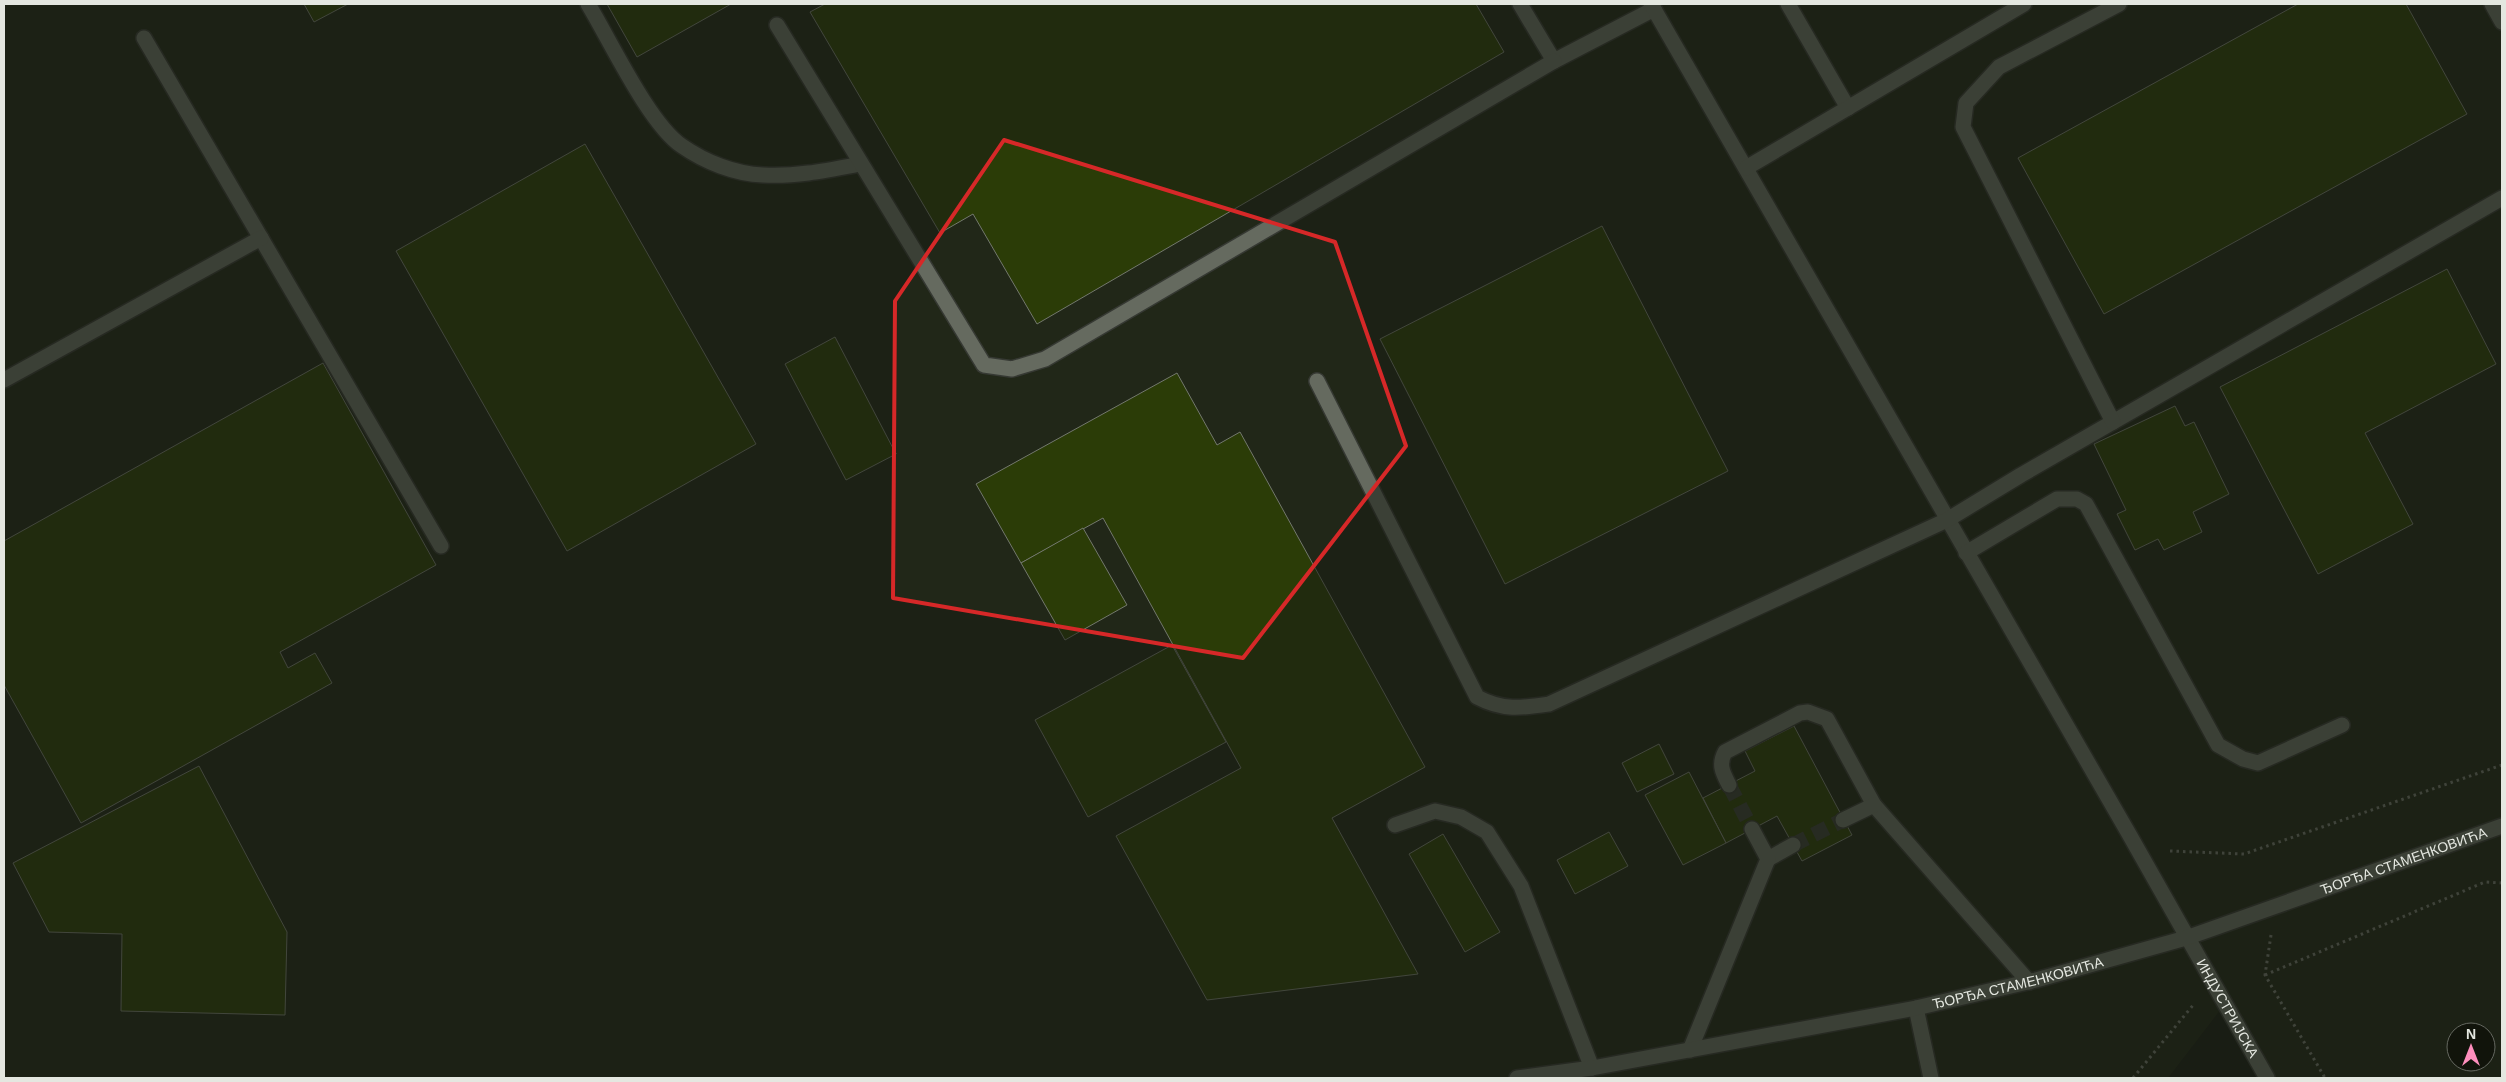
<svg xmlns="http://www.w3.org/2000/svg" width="2506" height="1082" font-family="Arial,sans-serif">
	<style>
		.built { fill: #212718; fill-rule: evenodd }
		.building { fill: #2b3c07; stroke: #73786d }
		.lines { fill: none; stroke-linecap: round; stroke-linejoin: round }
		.minor-tunnel { stroke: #383c33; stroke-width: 15; stroke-dasharray: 15 8; stroke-linecap: butt }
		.minor-casing { stroke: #363933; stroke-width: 18 }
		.path { stroke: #6d7168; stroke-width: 3; stroke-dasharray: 2.5 4; stroke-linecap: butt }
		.minor { stroke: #656a5f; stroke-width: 15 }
		.marked { fill: none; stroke: #d62828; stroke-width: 4; stroke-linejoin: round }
		.labels { text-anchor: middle; stroke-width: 5; stroke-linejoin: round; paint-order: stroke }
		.street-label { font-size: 14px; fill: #e4e7e0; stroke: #11140b }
	</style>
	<rect width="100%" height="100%" fill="#1a1e14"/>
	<path class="built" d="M4 4H2502V1078H2267L2224 1005 2168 1078H4ZM2456 1032H2486V1062H2456Z"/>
	<g class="building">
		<path d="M304 4H348L314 22Z"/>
		<path d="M607 4H731L637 57Z"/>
		<path d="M825 4H1476L1504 52 1037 324 973 214 940 233 810 12Z"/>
		<path d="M2298 4H2406L2467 114 2104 314 2018 158Z"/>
		<path d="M585 144 756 444 567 551 396 251Z"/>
		<path d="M1602 226 1728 471 1505 584 1380 339Z"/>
		<path d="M2447 269 2496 364 2365 433 2413 524 2318 574 2220 387Z"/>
		<path d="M835 337 896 454 846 480 785 364Z"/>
		<path d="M323 363 436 565 280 652 288 668 315 653 332 683 81 823 4 685V541Z"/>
		<path d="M1177 373 1217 445 1240 432 1425 767 1332 818 1418 974 1207 1000 1116 836 1241 768 1103 518 1021 563 976 484Z"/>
		<path d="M2175 406 2185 426 2194 422 2229 494 2193 512 2202 532 2164 550 2158 539 2135 550 2117 514 2126 510 2094 444Z"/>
		<path d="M1083 528 1127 605 1065 640 1021 563Z"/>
		<path d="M1172 645 1226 742 1088 817 1035 720Z"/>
		<path d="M1794 726 1852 835 1802 861 1777 816 1726 843 1703 798 1755 771 1745 751Z"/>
		<path d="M1659 744 1674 774 1637 792 1622 763Z"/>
		<path d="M199 766 287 932 285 1015 121 1011 122 934 49 932 13 863Z"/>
		<path d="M1689 772 1726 843 1683 865 1645 795Z"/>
		<path d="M1609 832 1628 866 1575 894 1557 860Z"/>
		<path d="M1443 834 1500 932 1465 952 1409 854Z"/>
	</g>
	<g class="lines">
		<g class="minor-tunnel">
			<path d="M1729 785 1752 829"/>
			<path d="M1793 845 1843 820"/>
		</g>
		<g class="minor-casing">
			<g id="minor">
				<path d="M588 4C610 40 649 124 682 146 705 162 735 174 763 175 796 177 829 170 861 164"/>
				<path d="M1520 4 1554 61 1654 9"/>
				<path id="s1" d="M1651 4 2129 834 2267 1078"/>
				<path d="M1788 4 1848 108"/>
				<path d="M2492 4 2502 22"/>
				<path d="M777 25 984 365 1012 369 1045 359 1554 61"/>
				<path d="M144 38 441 546"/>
				<path d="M1746 168 2024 4"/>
				<path d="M4 380 261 238"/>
				<path d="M1317 381 1477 697C1503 711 1522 708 1549 704L1947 520 2021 475 2502 198"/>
				<path d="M2113 422 1963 127 1966 103 1999 67 2119 4"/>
				<path d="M1966 553 2057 499H2077L2086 504 2218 745 2243 759 2258 763 2342 725"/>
				<path d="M1729 785C1723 773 1718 765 1725 752L1800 713 1808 712 1827 719 1874 805 2029 982"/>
				<path d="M1843 820 1874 805"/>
				<path d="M1395 825 1435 811 1461 817 1487 832 1521 886 1592 1068"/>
				<path d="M1768 859 1793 845"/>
				<path d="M1916 1008 1931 1078"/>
				<path d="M1690 1050 1768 859 1752 829"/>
				<path id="s2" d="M1517 1078 1592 1068 1916 1008 2036 980 2186 938 2502 826"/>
			</g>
		</g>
		<g class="path">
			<path d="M2170 851 2244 854 2502 765"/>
			<path d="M2271 935 2265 975 2325 1078"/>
			<path d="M2265 975 2485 882 2502 883"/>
			<path d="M2133 1078 2194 1004"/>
		</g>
		<use href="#minor" class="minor"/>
	</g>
	<path d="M0 0H2506V1082H0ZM1004 140 1335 242 1406 446 1243 658 893 598 895 301Z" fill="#1a1e14" fill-opacity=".55" fill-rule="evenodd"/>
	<path class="marked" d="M1004 140 1335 242 1406 446 1243 658 893 598 895 301Z"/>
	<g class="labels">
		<g class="street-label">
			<text dy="5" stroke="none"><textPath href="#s2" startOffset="915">ЂОРЂА СТАМЕНКОВИЋА</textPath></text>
			<text dy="5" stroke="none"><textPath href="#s2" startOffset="510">ЂОРЂА СТАМЕНКОВИЋА</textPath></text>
			<text dy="5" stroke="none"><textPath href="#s1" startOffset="1158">ИНДУСТРИЈСКА</textPath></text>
		</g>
	</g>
	<rect width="2506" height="1082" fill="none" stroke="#e4e7e0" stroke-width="10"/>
	<g transform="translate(2471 1047)"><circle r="24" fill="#11140b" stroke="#656860"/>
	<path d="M0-4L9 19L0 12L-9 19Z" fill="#fe8ebd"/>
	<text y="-8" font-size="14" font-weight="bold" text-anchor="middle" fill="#e4e7e0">N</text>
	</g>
</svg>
